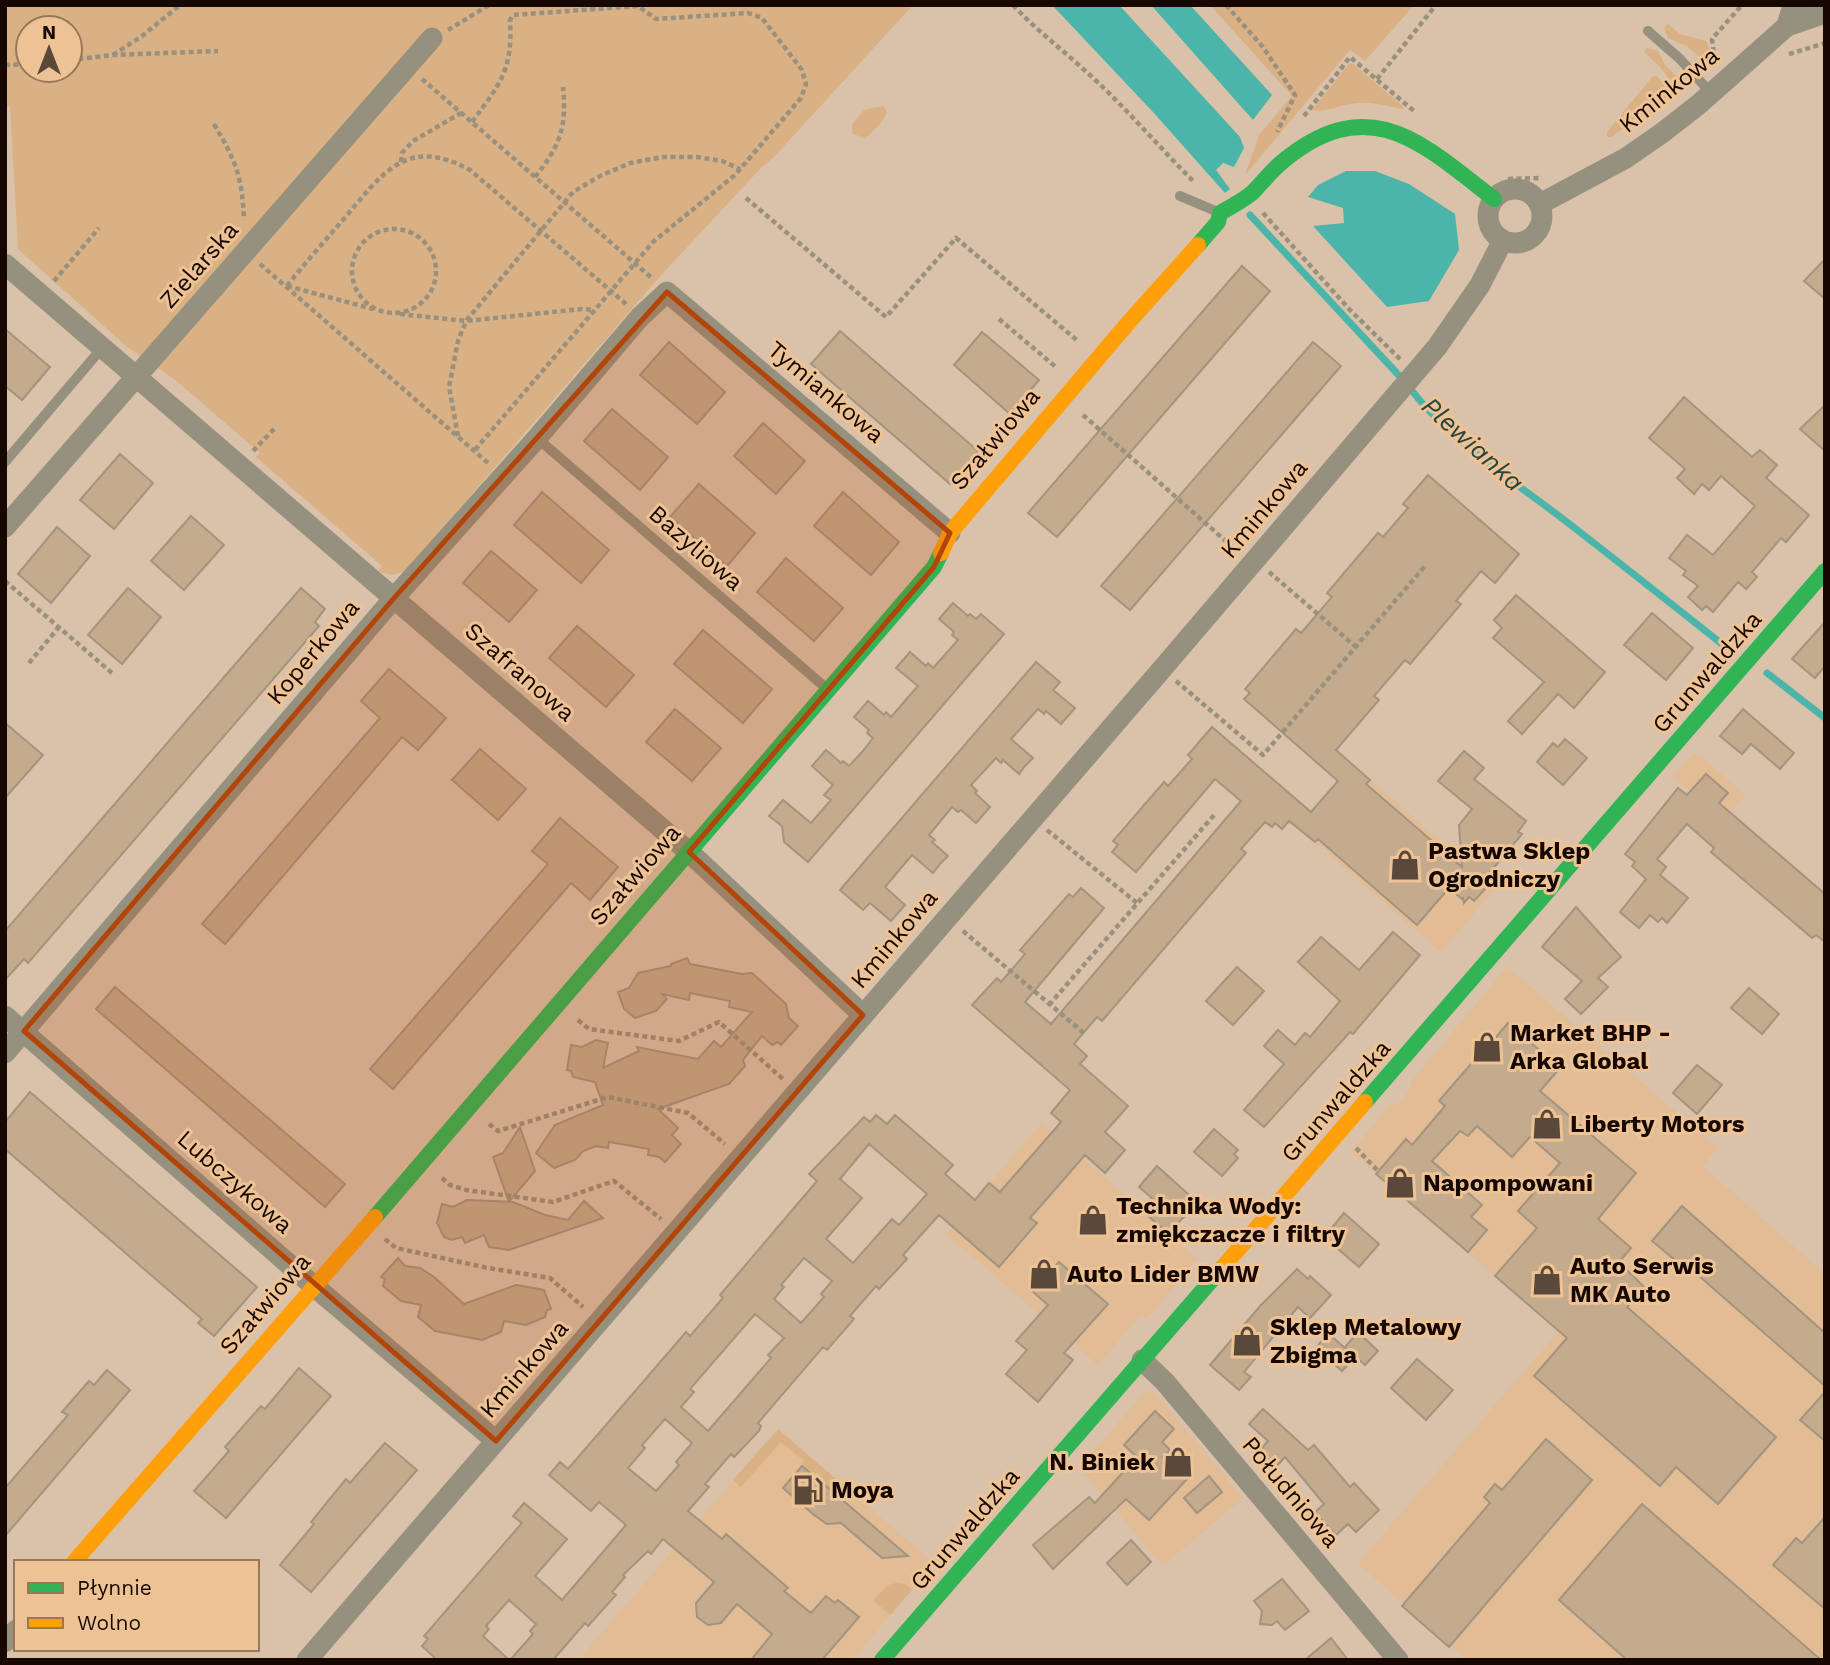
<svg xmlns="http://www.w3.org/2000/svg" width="1830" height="1665" font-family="'Work Sans',sans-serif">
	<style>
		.built { fill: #e1bc95 }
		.green { fill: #d9b185; fill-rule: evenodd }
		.water { fill: #4ab5a8 }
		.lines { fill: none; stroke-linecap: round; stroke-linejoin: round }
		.stream { stroke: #4ab5a8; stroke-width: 7 }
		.building { fill: #c4ab8d; stroke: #a4937f; stroke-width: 2; fill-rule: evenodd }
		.path { stroke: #99907e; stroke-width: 4.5; stroke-dasharray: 5 3.5; stroke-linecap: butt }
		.lane { stroke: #96907e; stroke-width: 10 }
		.street { stroke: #96907e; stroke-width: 21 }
		.fast { stroke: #30b455; stroke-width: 16 }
		.slow { stroke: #ff9f0a; stroke-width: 16 }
		.marked { fill: #b44509; fill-opacity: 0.2; stroke: #b44509; stroke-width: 5; stroke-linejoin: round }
		.labels { text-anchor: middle; stroke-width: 6; stroke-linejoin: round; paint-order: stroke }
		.street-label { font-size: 24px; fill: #160800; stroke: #edc395 }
		.poi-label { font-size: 24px; font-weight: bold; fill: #160800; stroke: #edc395; text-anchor: start }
		.water-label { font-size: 26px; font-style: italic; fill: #274441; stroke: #edc395 }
	</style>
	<rect width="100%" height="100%" fill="#d9c2a9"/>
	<g class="built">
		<path d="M1693 754 1700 755 1745 795 1723 820 1673 777Z"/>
		<path d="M1352 764 1495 889 1441 952 1297 827Z"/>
		<path d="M1507 967 1718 1148 1703 1166 1825 1274V1660H1460L1463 1656 1450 1645 1449 1646 1358 1563 1559 1331 1351 1152 1392 1103 1396 1106 1410 1090 1411 1082Z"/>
		<path d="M1042 1123 1198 1259 1147 1319 1141 1315 1098 1365 946 1234Z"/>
		<path d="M1145 1392 1155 1393 1243 1498 1163 1566 1079 1467Z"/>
		<path d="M778 1429 935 1564 852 1660H578Z"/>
	</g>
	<g class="green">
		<path d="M5 5H913L774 157 760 169 663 273 407 569C398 576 388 576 379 571L382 566 256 457 260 453 174 379 126 346 18 249 10 106H5ZM28 28H70V70H28Z"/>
		<path d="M1210 5H1414L1365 61 1350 50 1245 175 1259 135 1292 96Z"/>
		<path d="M1668 24 1680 34 1706 41 1711 52 1706 59 1701 58 1687 46 1668 38 1664 28Z"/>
		<path d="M1647 48 1658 51 1665 65 1683 82 1679 85 1673 84 1661 68 1644 52Z"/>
		<path d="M1352 63 1403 106 1402 109C1387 106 1372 102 1357 103 1343 104 1325 113 1312 110L1348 65Z"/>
		<path d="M1653 76H1657L1666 87 1641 116 1611 137H1607V132Z"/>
		<path d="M883 106 887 112 881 123 865 139 852 133V125L864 110Z"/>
		<path d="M778 1429 844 1486 836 1495 802 1466 804 1461 781 1442 741 1487 733 1480Z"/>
		<path d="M896 1583 905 1584 912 1590 890 1615 873 1600 888 1585Z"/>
	</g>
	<g class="water">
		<path d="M1052 5H1119L1240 137 1244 148 1234 167 1223 163 1216 170 1230 189 1225 193 1153 112Z"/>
		<path d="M1151 5H1190L1272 95 1253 120Z"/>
		<path d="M1346 171H1375L1409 184 1455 214 1459 250 1429 301 1387 307 1313 226 1344 223 1343 208 1308 197 1318 185Z"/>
	</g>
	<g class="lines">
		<g class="stream">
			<path d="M1250 215 1406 383C1447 439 1508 477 1563 519 1616 560 1669 602 1722 644"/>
			<path d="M1767 673 1825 718"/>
		</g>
	</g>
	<g class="building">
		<path d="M1825 259V299L1804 281Z"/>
		<path d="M1242 266 1270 291 1057 537 1028 513Z"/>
		<path d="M5 329 50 367 22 400 5 386Z"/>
		<path d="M840 331 978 451 950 484 811 364Z"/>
		<path d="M982 332 1039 380 1010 414 954 365Z"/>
		<path d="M669 342 725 392 697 424 640 375Z"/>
		<path d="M1313 342 1341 366 1130 610 1101 586Z"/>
		<path d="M1684 397 1752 457 1760 450 1777 465 1766 478 1809 515 1786 542 1781 538 1752 572 1757 577 1746 589 1738 582 1713 612 1706 606 1702 610 1688 597 1698 586 1683 575 1686 571 1669 558 1687 535 1713 555 1755 506 1721 476 1709 490 1702 484 1694 494 1677 478 1685 469 1649 438Z"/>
		<path d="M1825 405V451L1800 429Z"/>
		<path d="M612 409 668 457 640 490 584 441Z"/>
		<path d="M763 423 805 461 776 494 734 456Z"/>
		<path d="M120 454 153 483 114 529 80 500Z"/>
		<path d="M1428 475 1519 554 1495 583 1481 571 1456 601 1461 604 1410 664 1405 660 1399 667 1374 696 1379 700 1336 750 1370 780 1366 784 1462 867 1459 825 1472 809 1438 781 1464 751 1484 768 1474 779 1526 821 1518 832 1522 834 1481 883 1486 888 1474 901 1469 897 1464 903 1463 898 1462 899 1449 888 1417 925 1318 839 1315 842 1289 821 1282 829 1275 823 1272 827 1265 822 1241 849 1246 853 1102 1021 1097 1017 1074 1044 1087 1056 1080 1064 1128 1106 1105 1132 1125 1150 1105 1173 1085 1155 1030 1218 1037 1223 999 1267 939 1215 903 1255 907 1259 879 1289 876 1286 850 1316 854 1319 827 1350 823 1347 758 1423 761 1426 759 1431 734 1457 731 1454 705 1484 709 1487 688 1511 722 1539 726 1534 788 1588 784 1591 811 1613 826 1596 835 1603 838 1600 859 1617 822 1660H751L772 1634 737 1604 721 1623 708 1625 697 1617 696 1603 714 1582 663 1539 651 1554 648 1551 623 1575 625 1577 612 1592 616 1595 588 1626 585 1623 553 1660H510L533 1634 530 1631 536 1624 509 1600 486 1626 489 1629 483 1636 509 1660H437L422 1646 428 1639 424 1636 522 1523 513 1516 524 1503 567 1539 535 1576 562 1600 626 1525 599 1502 591 1511 549 1475 560 1462 568 1469 686 1332 690 1336 723 1298 720 1295 817 1181 809 1174 864 1117 870 1122 876 1115 887 1124 895 1115 953 1165 945 1174 975 1200 989 1183 1000 1192 1061 1122 1051 1113 1070 1090 972 1005 997 978 1001 982 1025 954 1020 950 1069 894 1073 897 1081 888 1104 908 1025 1002 1051 1024 1241 801 1215 779 1136 872 1112 852 1118 845 1113 841 1164 782 1168 786 1192 759 1188 755 1212 727 1311 812 1338 781 1244 699 1250 693 1245 689 1296 629 1301 633 1332 597 1327 593 1378 533 1383 537 1408 508 1403 504ZM869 1144 927 1194 899 1225 892 1219 853 1263 826 1239 862 1198 840 1179ZM804 1258 832 1281 821 1294 824 1297 801 1323 774 1299 784 1287 781 1285ZM755 1314 784 1338 768 1355 771 1358 708 1431 681 1407 694 1392 690 1389ZM665 1419 692 1443 676 1462 679 1465 656 1491 628 1468 645 1448 642 1445Z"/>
		<path d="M699 484 755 533 727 566 670 517Z"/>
		<path d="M542 492 609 550 581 583 514 525Z"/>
		<path d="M843 492 899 542 871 575 814 526Z"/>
		<path d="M191 516 224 545 184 590 151 561Z"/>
		<path d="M57 527 90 556 51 603 18 574Z"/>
		<path d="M491 551 537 590 509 622 463 583Z"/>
		<path d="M786 558 843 608 814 641 757 592Z"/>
		<path d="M128 588 161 617 122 664 88 635Z"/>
		<path d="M301 588 325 609 315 622 319 626 28 963 24 959 5 980V931Z"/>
		<path d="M1516 595 1605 672 1574 708 1558 694 1522 734 1508 721 1544 682 1493 638 1502 628 1494 620Z"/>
		<path d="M953 603 968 616 970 614 976 619 981 614 1004 634 808 862 784 842 782 826 769 816 783 800 811 823 831 800 824 795 833 785 812 766 826 750 841 763 843 761 849 766 862 752 873 738 867 733 869 730 854 717 868 701 884 715 886 712 891 717 904 702 918 686 896 668 910 652 926 666 928 663 933 668 958 640 952 635 954 632 939 619Z"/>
		<path d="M1652 613 1693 648 1666 680 1624 645Z"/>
		<path d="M1825 622V666L1815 678 1792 659Z"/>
		<path d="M577 626 634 675 606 707 549 658Z"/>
		<path d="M703 630 772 689 743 723 674 664Z"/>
		<path d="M1036 662 1060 682 1053 690 1075 708 1061 724 1046 711 1044 714 1038 709 1011 739 1033 758 1025 766 1019 774 1003 760 1001 763 996 758 971 785 977 791 975 793 990 807 976 823 961 810 958 812 952 807 929 835 935 840 932 842 948 856 940 864 933 873 912 855 885 887 905 905 891 921 870 903 863 910 840 890Z"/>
		<path d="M389 669 446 718 418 750 402 737 225 944 202 924 380 718 361 701Z"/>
		<path d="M675 709 721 748 692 781 646 742Z"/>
		<path d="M1743 709 1794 753 1780 769 1751 744 1742 754 1720 736Z"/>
		<path d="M5 723 43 755 5 798Z"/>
		<path d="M1565 739 1587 758 1563 785 1537 762 1553 743 1558 747Z"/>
		<path d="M480 749 526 789 498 820 452 780Z"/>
		<path d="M1706 774 1728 793 1719 803 1825 894V942L1816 935 1812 938 1711 852 1714 848 1687 824 1657 859 1666 867 1660 875 1688 898 1667 923 1662 918 1658 922 1650 915 1639 928 1620 912 1646 879 1632 866 1635 862 1625 854 1678 788 1687 795Z"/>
		<path d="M560 818 618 867 590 900 571 883 393 1089 370 1069 548 864 532 851Z"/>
		<path d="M1576 907 1621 957 1598 978 1608 987 1581 1014 1565 999 1582 981 1542 947Z"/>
		<path d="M1393 932 1420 955 1353 1034 1350 1032 1264 1127 1244 1110 1284 1064 1264 1046 1278 1030 1295 1045 1305 1033 1310 1037 1340 1001 1298 962 1321 937 1359 970Z"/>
		<path d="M687 958 690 964 742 974 752 973 786 1004 789 1018 798 1026 781 1045 778 1042 772 1045 762 1036 743 1060 745 1066 729 1084 658 1109 678 1128 672 1135 681 1144 665 1162 659 1157 648 1155 649 1149 609 1142 608 1148 596 1146 583 1151 575 1160 554 1168 536 1153 555 1125 603 1105 595 1082 573 1077 571 1071 567 1070 571 1045 582 1047 596 1040 608 1043 603 1068 639 1051 637 1047 698 1059 714 1041 721 1047 752 1012 729 1007 730 1001 690 993 689 1000 662 994 667 999 656 1011 635 1018 624 1009 618 992 629 988 638 973 671 966V964Z"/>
		<path d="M1237 967 1264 991 1233 1025 1206 1001Z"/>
		<path d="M115 987 345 1184 325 1207 96 1009Z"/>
		<path d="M1749 988 1779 1014 1762 1034 1731 1008Z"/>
		<path d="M1508 1023 1560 1068 1540 1091 1636 1173 1598 1219 1631 1248 1619 1262 1644 1287 1627 1307 1776 1437 1718 1504 1676 1467 1660 1486 1534 1376 1567 1338 1495 1276 1537 1228 1518 1211 1560 1163 1530 1137 1512 1157 1477 1126 1468 1136 1460 1131 1432 1161 1482 1205 1471 1217 1487 1230 1468 1252 1376 1174 1406 1139 1412 1145 1445 1106 1439 1101 1477 1057 1473 1054 1486 1038 1491 1043Z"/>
		<path d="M1697 1065 1722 1085 1697 1114 1673 1093Z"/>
		<path d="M30 1092 257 1287 214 1336 198 1323 202 1319 5 1149V1122Z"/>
		<path d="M520 1127 535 1171 509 1202 493 1157 503 1153Z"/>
		<path d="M1214 1129 1238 1150 1234 1154 1238 1158 1222 1176 1194 1152Z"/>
		<path d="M1157 1166 1198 1203 1168 1233 1141 1210 1152 1198 1139 1187Z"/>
		<path d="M467 1200 513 1202 545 1215 568 1220 584 1201 603 1218 509 1250 489 1247 484 1235 465 1243 462 1237 452 1240 444 1237 437 1223 442 1204 453 1207Z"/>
		<path d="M1682 1206 1825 1333V1386L1683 1262 1681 1265 1652 1241Z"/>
		<path d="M1344 1213 1379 1244 1359 1267 1324 1237Z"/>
		<path d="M398 1258 405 1266 420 1268 434 1277 464 1304 516 1285 544 1290 551 1309 547 1310 545 1317 526 1325 504 1321 501 1332 482 1340 435 1331 418 1317 421 1305 401 1301 383 1286 385 1279 381 1277Z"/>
		<path d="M1059 1262 1108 1304 1064 1353 1073 1360 1038 1402 1006 1374 1027 1350 1016 1341 1048 1305 1033 1292Z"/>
		<path d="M1297 1269 1308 1279 1310 1276 1331 1295 1310 1318 1298 1307 1244 1372 1251 1377 1239 1390 1210 1365 1261 1305Z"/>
		<path d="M1358 1332 1378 1351 1365 1365 1345 1347Z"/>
		<path d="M1328 1333 1355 1357 1342 1371 1316 1348Z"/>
		<path d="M1417 1359 1453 1390 1426 1420 1391 1388Z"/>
		<path d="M299 1368 331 1396 226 1518 194 1491 229 1451 225 1447 261 1406 265 1409Z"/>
		<path d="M107 1370 130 1390 5 1536V1488L68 1415 62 1412 89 1381 94 1385Z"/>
		<path d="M1825 1392V1441L1800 1420Z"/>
		<path d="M1263 1409 1308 1450 1314 1445 1350 1487 1354 1483 1379 1510 1356 1532 1348 1524 1336 1535 1315 1512 1324 1504 1285 1457 1276 1467 1259 1451 1268 1441 1249 1424Z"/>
		<path d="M1155 1411 1174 1429 1162 1442 1170 1450 1163 1457 1187 1479 1149 1520 1126 1499 1053 1569 1033 1545 1089 1497 1095 1503 1137 1457 1124 1445Z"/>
		<path d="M1546 1439 1592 1480 1449 1647 1402 1606 1490 1503 1484 1497 1495 1484 1502 1490Z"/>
		<path d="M385 1443 417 1470 311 1592 280 1565 314 1524 311 1522 346 1479 350 1483Z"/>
		<path d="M802 1466 846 1503 908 1556 882 1558 841 1523 827 1524 814 1515 783 1488Z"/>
		<path d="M1209 1476 1222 1492 1197 1513 1184 1498Z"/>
		<path d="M1642 1504 1821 1660H1627L1559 1600Z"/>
		<path d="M1825 1517V1609L1773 1565 1796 1538 1802 1543Z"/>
		<path d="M1131 1540 1151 1562 1127 1585 1107 1563Z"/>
		<path d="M1282 1579 1309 1611 1285 1630 1277 1621 1272 1625 1260 1624 1262 1611 1254 1601Z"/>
		<path d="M1331 1638 1348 1660H1305Z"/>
	</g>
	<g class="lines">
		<g class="path">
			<path d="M1013 5C1034 28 1058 46 1081 67 1122 103 1157 145 1195 183"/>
			<path d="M1226 5 1263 47 1295 95 1277 132"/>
			<path d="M448 30 489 5"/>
			<path d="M1789 54 1825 43"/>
			<path d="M113 55 142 36 180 5"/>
			<path d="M70 60 113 55 218 51"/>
			<path d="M5 65 28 64"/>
			<path d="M1705 66 1714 54 1712 39 1742 5"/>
			<path d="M422 79 653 279"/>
			<path d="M1377 79 1436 5"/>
			<path d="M1650 113 1672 90 1683 86"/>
			<path d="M1304 116 1350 57 1414 111"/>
			<path d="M472 122C500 84 513 70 510 20L513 15 638 6 656 19 748 13 762 18 802 70 806 84 801 98 735 175 653 242 474 451"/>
			<path d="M214 124C236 162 242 175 244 220"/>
			<path d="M401 162 402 153 413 141 461 113"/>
			<path d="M535 177C560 146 567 127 563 87"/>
			<path d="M1508 179 1541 178"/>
			<path d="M746 198 886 317 956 238 1079 342"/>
			<path d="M1263 213 1350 310 1401 360"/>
			<circle cx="394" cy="271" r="42"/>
			<path d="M260 264 488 463"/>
			<path d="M54 281 99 228"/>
			<path d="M287 286C304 264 324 242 342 221 381 176 405 134 470 170L626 304"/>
			<path d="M287 286 373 309"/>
			<path d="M400 314 466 321 582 309 594 310"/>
			<path d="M999 319 1057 368"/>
			<path d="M1083 415 1237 551"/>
			<path d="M458 436 449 387 458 341 466 321 573 192 600 176 630 163 663 157H697L722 161 740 169"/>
			<path d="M253 451 274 429"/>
			<path d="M1269 572 1356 647"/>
			<path d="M5 581 112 673"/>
			<path d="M29 663 59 627"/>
			<path d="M1176 681 1263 755 1425 566"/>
			<path d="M1047 830 1137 903"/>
			<path d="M963 931 1085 1034"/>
			<path d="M1049 1005 1215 814"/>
			<path d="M578 1020 589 1029 679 1041 719 1022 784 1080"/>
			<path d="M489 1124 498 1131 608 1097 688 1113 725 1144"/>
			<path d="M1356 1148 1378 1171"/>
			<path d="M442 1178 450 1185 466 1190 553 1202 614 1181 661 1219"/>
			<path d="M385 1239 396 1248 488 1268 550 1278 583 1307"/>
		</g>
		<g class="lane">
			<path d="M1648 31 1680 59 1711 93"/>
			<path d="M1180 196 1218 212"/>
			<path d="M537 438 826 688"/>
			<path d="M5 462 102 348"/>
		</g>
		<g class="street">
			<path d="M1787 26 1791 12 1799 5"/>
			<circle cx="1515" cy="216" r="27"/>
			<path d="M1540 204 1626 158 1662 133 1698 105 1787 26 1825 13"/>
			<path d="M5 264 689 852 863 1015"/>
			<path d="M5 527 432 38"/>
			<path d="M5 1016 315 1287 496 1441"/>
			<path d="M5 1053 394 598 537 438 640 317 667 292 950 533"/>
			<path d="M1142 1360 1165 1382 1398 1660"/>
			<path d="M5 1642 16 1630"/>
			<path d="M307 1660 1162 669 1437 347 1480 285 1503 240"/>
		</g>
		<g class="fast">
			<path d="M1198 245 1218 222 1220 213C1231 207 1242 201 1252 193 1262 183 1271 171 1282 162 1369 90 1421 142 1494 199"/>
			<path d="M1365 1102 1825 571"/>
			<path d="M375 1217 934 567 941 553"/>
			<path d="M882 1660 1223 1267"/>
		</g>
		<g class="slow">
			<path d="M941 553 950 533 1128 323 1198 245"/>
			<path d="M1223 1267 1365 1102"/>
			<path d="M74 1562 375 1217"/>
		</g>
	</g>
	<path class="marked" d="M667 292 950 533 934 567 689 852 863 1015 496 1441 24 1031 394 598Z"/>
	<defs>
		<g id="shop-bare" transform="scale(2.415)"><path d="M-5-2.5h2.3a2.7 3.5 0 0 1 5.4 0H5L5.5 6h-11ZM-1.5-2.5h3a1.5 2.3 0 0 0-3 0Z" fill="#5a493b" stroke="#edc395" stroke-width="2.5" paint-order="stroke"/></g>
		<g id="fuel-bare" transform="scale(2.415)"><path d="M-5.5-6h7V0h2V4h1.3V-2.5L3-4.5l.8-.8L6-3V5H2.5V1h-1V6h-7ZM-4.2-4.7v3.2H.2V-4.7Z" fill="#5a493b" stroke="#edc395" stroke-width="2.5" paint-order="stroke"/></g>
	</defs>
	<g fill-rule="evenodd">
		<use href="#shop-bare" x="1405" y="865"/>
		<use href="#shop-bare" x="1487" y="1047"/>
		<use href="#shop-bare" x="1547" y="1124"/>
		<use href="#shop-bare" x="1400" y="1183"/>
		<use href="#shop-bare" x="1093" y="1220"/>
		<use href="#shop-bare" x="1044" y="1274"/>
		<use href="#shop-bare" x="1547" y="1280"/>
		<use href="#shop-bare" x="1247" y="1341"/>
		<use href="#shop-bare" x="1178" y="1462"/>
		<use href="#fuel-bare" x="808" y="1490"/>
	</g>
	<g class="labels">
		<g class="street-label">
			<text transform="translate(1669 90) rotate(-39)" y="8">Kminkowa</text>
			<text transform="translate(199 265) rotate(-49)" y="8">Zielarska</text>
			<text transform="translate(826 392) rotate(40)" y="8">Tymiankowa</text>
			<text transform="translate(995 439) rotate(-50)" y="8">Szałwiowa</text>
			<text transform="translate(1264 509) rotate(-50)" y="8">Kminkowa</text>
			<text transform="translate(696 548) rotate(41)" y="8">Bazyliowa</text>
			<text transform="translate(313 652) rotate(-50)" y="8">Koperkowa</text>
			<text transform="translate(520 672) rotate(41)" y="8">Szafranowa</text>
			<text transform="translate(1707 672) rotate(-49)" y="8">Grunwaldzka</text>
			<text transform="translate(635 875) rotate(-49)" y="8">Szałwiowa</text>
			<text transform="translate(894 939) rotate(-50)" y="8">Kminkowa</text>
			<text transform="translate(1336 1101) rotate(-49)" y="8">Grunwaldzka</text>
			<text transform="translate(235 1182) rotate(41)" y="8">Lubczykowa</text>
			<text transform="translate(265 1304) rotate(-49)" y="8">Szałwiowa</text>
			<text transform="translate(524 1369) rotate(-49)" y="8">Kminkowa</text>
			<text transform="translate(1291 1492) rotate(50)" y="8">Południowa</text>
			<text transform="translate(965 1529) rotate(-49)" y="8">Grunwaldzka</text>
		</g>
		<g class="poi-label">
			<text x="1428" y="859">Pastwa Sklep<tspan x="1428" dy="28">Ogrodniczy</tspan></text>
			<text x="1510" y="1041">Market BHP -<tspan x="1510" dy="28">Arka Global</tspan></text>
			<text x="1570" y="1132">Liberty Motors</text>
			<text x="1423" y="1191">Napompowani</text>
			<text x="1116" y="1214">Technika Wody:<tspan x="1116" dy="28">zmiękczacze i filtry</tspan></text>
			<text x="1570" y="1274">Auto Serwis<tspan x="1570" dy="28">MK Auto</tspan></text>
			<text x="1067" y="1282">Auto Lider BMW</text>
			<text x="1270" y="1335">Sklep Metalowy<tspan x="1270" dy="28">Zbigma</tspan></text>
			<text x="1155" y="1470" text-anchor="end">N. Biniek</text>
			<text x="831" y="1498">Moya</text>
		</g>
		<g class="water-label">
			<text transform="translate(1473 444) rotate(42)" y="9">Plewianka</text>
		</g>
	</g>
	<rect width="1830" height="1665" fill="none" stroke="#160800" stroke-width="14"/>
	<rect x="14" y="1560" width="245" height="91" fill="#edc395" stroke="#977859" stroke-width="2"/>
	<rect x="28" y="1583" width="35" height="10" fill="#30b455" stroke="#977859" stroke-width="2"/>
	<text x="77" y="1595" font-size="21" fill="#160800">Płynnie</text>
	<rect x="28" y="1618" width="35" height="10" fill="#ff9f0a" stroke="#977859" stroke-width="2"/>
	<text x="77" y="1630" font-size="21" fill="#160800">Wolno</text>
	<g transform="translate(49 49)"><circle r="33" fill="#edc395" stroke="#977859" stroke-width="2"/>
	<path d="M0-5L12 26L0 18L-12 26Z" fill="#5a493b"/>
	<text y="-10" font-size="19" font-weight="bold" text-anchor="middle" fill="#160800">N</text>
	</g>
</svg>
